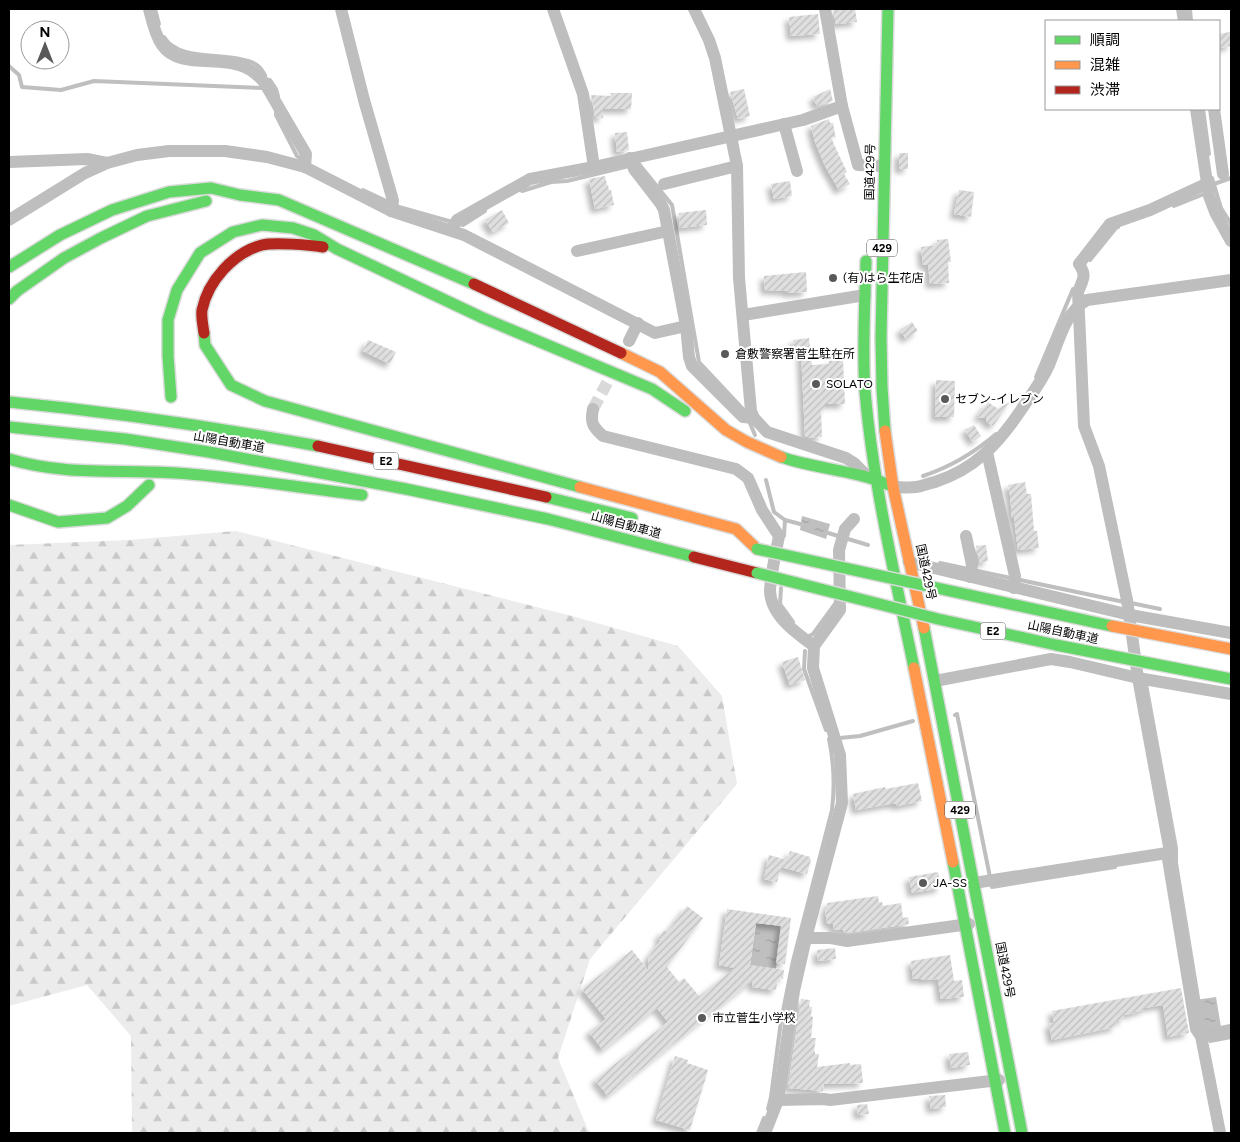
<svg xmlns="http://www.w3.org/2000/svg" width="1240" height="1142" font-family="Figtree,'Noto Sans JP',sans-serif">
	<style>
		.forest { fill: url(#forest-firs) }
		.water { fill: url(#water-ripples) }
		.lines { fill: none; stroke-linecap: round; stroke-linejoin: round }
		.stream { stroke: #bfbfbf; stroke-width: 4 }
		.building { fill: url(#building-hatch); filter: url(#shadow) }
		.street-tunnel { stroke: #d9d9d9; stroke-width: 12; stroke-dasharray: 12 6; stroke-linecap: butt }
		.fast-casing { stroke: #dbdbdb; stroke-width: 14 }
		.slow-casing { stroke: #dbdbdb; stroke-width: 14 }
		.jam-casing { stroke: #dbdbdb; stroke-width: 14 }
		.street { stroke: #bebebe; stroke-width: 12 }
		.fast { stroke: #63d668; stroke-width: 11 }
		.slow { stroke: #ff974d; stroke-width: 11 }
		.jam { stroke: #b3261e; stroke-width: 11 }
		.fast-bridge-casing { stroke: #dbdbdb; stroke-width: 14; stroke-linecap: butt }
		.slow-bridge-casing { stroke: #dbdbdb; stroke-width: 14; stroke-linecap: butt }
		.fast-bridge { stroke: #63d668; stroke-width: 11 }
		.slow-bridge { stroke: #ff974d; stroke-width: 11 }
		.poi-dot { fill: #595959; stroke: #fff; stroke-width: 2 }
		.labels { text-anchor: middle; stroke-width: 4; stroke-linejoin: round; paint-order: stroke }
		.shield { fill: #fff; stroke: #4c4c4c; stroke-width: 1 }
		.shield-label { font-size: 11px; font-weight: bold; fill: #000 }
		.street-label { font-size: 12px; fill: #000; stroke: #fff }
		.poi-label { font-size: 12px; fill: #000; stroke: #fff; text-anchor: start }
	</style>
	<defs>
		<pattern id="forest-firs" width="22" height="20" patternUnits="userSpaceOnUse" patternTransform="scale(1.25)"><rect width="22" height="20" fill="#ececec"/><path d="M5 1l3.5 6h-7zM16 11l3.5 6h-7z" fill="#c9c9c9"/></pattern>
		<pattern id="water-ripples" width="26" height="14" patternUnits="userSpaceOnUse" patternTransform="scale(1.25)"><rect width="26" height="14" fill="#bfbfbf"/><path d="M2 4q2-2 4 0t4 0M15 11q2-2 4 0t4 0" fill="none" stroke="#a2a2a2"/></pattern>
		<pattern id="building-hatch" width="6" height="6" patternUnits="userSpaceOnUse" patternTransform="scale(1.25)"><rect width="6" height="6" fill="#dfdfdf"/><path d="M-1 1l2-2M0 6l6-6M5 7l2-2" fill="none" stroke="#bebebe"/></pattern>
		<filter id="shadow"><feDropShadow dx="-4.5" dy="4.5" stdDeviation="2.5" flood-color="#0004"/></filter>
	</defs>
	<rect width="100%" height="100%" fill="#fff"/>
	<path class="forest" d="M236 531 572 616 678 646 722 696 737 784 590 959 558 1058 588 1130 592 1133H132L131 1036 87 985 9 1006V545L129 540Z"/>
	<g class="water">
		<path d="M802 516 830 524 826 539 800 530Z"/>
		<path d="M756 923 781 926 776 969 750 965Z"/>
		<path d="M1216 997 1221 1027 1204 1030 1200 1027 1195 1000Z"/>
	</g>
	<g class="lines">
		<g class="stream">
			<path d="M155 9 159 24"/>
			<path d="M1190 9 1191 21"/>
			<path d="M164 37C178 60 217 53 240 59 246 60 253 61 258 66 261 68 263 72 265 75"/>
			<path d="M9 66 19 75 22 87 61 90 94 81 263 88"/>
			<path d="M270 80 276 89 278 96"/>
			<path d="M1203 109 1209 154"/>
			<path d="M276 110V115L297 156 303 160"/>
			<path d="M636 164H639L672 205 699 362 744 410"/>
			<path d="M1212 178 1221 208 1231 224"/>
			<path d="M1214 184 1231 178"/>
			<path d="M363 190 399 207 463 225 485 211"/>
			<path d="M522 191 551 182 567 181 629 166"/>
			<path d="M1174 206 1204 194"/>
			<path d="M1090 260 1116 228 1118 227"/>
			<path d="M1036 377 1073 289"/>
			<path d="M749 421 755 435"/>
			<path d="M923 476C950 467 974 453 996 434"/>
			<path d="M766 480 774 512 785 520 784 536"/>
			<path d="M785 520 804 525"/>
			<path d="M825 532 868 545"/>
			<path d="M940 563 1124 602"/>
			<path d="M781 588 780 604 793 622"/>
			<path d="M1131 603 1160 609"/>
			<path d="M809 636 813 634 835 604"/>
			<path d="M805 651 804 669 826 730"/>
			<path d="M1146 684 1176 848V863L1199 1004"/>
			<path d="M955 715 957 714 992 887 1115 867"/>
			<path d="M840 738 860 736 913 721"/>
			<path d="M1210 1041 1231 1037"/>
			<path d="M768 1109 771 1097 781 1021 793 961 832 810C835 785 834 763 829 739"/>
			<path d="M758 1133 764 1118"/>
		</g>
	</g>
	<g class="building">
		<path d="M833 9H855L857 22 836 24Z"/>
		<path d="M818 14 820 34 791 36 789 17Z"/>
		<path d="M1230 32 1231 46 1219 48V34Z"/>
		<path d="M744 89 750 116 738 119 730 92Z"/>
		<path d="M830 89 833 101 817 106 813 97Z"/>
		<path d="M611 93H632L631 109H603V118L595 117 591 95 611 96Z"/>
		<path d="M829 119 830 123H833L835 134 836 137 831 138 847 172 844 174 850 184 839 190 825 166 815 142 811 126Z"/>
		<path d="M627 132 629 150 617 152 615 133Z"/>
		<rect x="899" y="153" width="9" height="16"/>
		<path d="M605 176 607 185H608L609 190H611L614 205 595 209 589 179Z"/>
		<path d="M790 181 792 196 774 199 771 184Z"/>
		<path d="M959 190 974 192 971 217 954 214Z"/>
		<path d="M502 210 509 223 493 232 485 220Z"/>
		<path d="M706 210 707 225 680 228 679 213Z"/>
		<path d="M948 239 951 262H948L949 283 930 284 928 264 923 265 921 247 937 245V240Z"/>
		<path d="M806 272 807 292 787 293V291L765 290 764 276Z"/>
		<path d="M912 322 918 331 906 339 900 330Z"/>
		<path d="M809 338 812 365 829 364V361L843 360 845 404H825V409L821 410 822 437 811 438 805 436 801 350 794 351 793 340Z"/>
		<path d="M368 340 396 352 390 364 363 351Z"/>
		<path d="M936 380 955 381 954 417H935Z"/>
		<path d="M1011 401 993 426 986 421V418L977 417 988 402 998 409Z"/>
		<path d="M974 425 981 436 973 442 965 430Z"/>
		<path d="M1025 482 1027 494H1031L1034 531H1037L1039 548 1018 550 1014 518H1012L1010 495 1008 485Z"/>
		<path d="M986 545 988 561 980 563 976 546Z"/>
		<path d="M798 657 805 680 790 685 782 662Z"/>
		<path d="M918 783 922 801 897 806 896 804H890L856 810 853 794 885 787 886 789Z"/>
		<path d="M790 851 810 857V859L811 860 807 874 781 867 777 882 764 879 769 855 787 860Z"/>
		<path d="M938 872 941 888 912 893 909 877Z"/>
		<path d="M878 896 879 902H882L883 906 901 903 903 918 908 917 909 924 847 933 844 932 843 929 834 930 833 924 827 923 825 909H828L827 903Z"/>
		<path d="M687 906 703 918 667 967 679 982 684 978 699 996 735 968 719 965 727 909 791 918 785 964 776 963 781 926 756 923 750 965 784 970 783 979 778 978 776 990 752 987 753 980 608 1096 595 1080 668 1022 657 1008 603 1050 589 1032 606 1019 582 989 632 950 648 970V958L661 940 658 938 664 930 667 932Z"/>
		<path d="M835 948 836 959 818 961 817 950Z"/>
		<path d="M950 955 954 981 962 980 964 997 941 999 938 979 922 980 921 978 913 979 911 961Z"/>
		<path d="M1181 988 1189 1033 1168 1037 1163 1005 1144 1008V1010L1135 1012V1013L1123 1015 1124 1020 1115 1021 1116 1027 1052 1040 1049 1024 1054 1023 1052 1011Z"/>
		<path d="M801 999 810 1000 809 1007H812L811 1016 813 1017 811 1038H816L814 1051H815V1054H819L817 1067 850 1063V1065L861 1064 863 1083 824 1084 823 1091 788 1088Z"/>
		<path d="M968 1052 970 1065 951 1068 949 1054Z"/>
		<path d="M675 1056 688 1060 687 1063 708 1070 690 1130 656 1120Z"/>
		<path d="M945 1095 946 1107 931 1109 929 1096Z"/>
		<path d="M867 1104 869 1114 858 1115 857 1105Z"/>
	</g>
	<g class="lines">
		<path class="street-tunnel" d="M593 409 615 368"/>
		<g class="fast-casing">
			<g id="fast">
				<path d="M866 261C865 304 862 348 865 391 873 484 895 576 914 668"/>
				<path d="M9 267 60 235 112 210 169 192 211 188 240 195 279 200 474 284"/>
				<path d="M9 299 17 291 64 258 101 238 147 216 206 201"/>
				<path d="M204 333 205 345 231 385 265 401 580 487"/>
				<path d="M171 397 168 356V320L177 290 200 253 233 232 262 225 293 228 314 235 337 249 483 318 652 389 685 411"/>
				<path d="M9 402C113 412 215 427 318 446"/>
				<path d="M9 427 125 439 209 452 406 489 548 519 694 557"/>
				<path d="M885 431 882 388 881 338 888 9"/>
				<path d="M781 457C816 469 855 470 889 485"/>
				<path d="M9 459C65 476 119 469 176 473 238 477 300 488 362 495"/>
				<path d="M546 497 632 518"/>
				<path d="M9 505 58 522 107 518 127 506 149 485"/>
				<path d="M924 628 1022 1133"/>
				<path d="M953 862 1005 1133"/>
			</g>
		</g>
		<g class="slow-casing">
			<g id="slow">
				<path d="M621 353 660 372 726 430 747 442 781 457"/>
				<path d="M885 431 893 487 924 628"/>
				<path d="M580 487 736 529 757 549"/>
				<path d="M914 668 953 862"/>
			</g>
		</g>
		<g class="jam-casing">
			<g id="jam">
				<path d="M474 284 621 353"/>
				<path d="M204 333C203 326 201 317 202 310 208 281 233 253 262 245 274 242 310 245 323 247"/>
				<path d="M318 446 546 497"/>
				<path d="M694 557 757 573"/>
			</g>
		</g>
		<g class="street">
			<path d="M149 9C152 21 155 35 162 45 177 68 216 57 239 65 250 68 257 74 264 82L306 154 305 167"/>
			<path d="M341 9 364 100 392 197 393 201 391 211"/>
			<path d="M553 9 583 94 594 167"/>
			<path d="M694 9 709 40 715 58 737 166 739 278 751 411 754 418 767 432 846 458 854 463 864 473"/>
			<path d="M825 9 842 106 858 165 884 166"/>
			<path d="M1182 9 1184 21"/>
			<path d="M1196 109 1209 196 1215 212 1231 241"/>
			<path d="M1214 109 1223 174"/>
			<path d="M784 124 797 171"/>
			<path d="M9 162 87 159 107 163"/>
			<path d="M664 184 737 166"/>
			<path d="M1206 184 1150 210 1110 224 1079 264C1087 276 1083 279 1078 292L1084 426 1099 466 1127 600 1138 678 1170 852 1167 853 1196 1029 1201 1036 1220 1133"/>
			<path d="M9 220 85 173 107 163 137 155 169 151H225L267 157 305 167 391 211 464 235 655 333 686 326 664 210 661 204 634 169 630 158"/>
			<path d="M451 230 457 220 530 179 594 167 803 120 842 106"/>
			<path d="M577 251 668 231"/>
			<path d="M743 315 865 295"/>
			<path d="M686 326 689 357 692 366 743 417 754 418"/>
			<path d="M629 341 638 323"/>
			<path d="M593 409C590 423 593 427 603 436L736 469 748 478 762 510 779 536C776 553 771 572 770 590 770 615 796 633 814 646"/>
			<path d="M987 452 1015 576 1014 588"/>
			<path d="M893 487C901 487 909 488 916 487 923 486 929 483 935 482 975 469 998 444 1021 410 1031 395 1042 381 1049 365 1059 342 1064 313 1087 300L1231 280"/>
			<path d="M966 536 972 565 970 577"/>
			<path d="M909 562 1130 615 1231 633"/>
			<path d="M935 681 1051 659 1070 662 1138 678 1231 694"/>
			<path d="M974 883 1167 853"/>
			<path d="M806 938H831L847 941 969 924"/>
			<path d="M1201 1036 1231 1030"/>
			<path d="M778 1100 824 1099 830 1100 999 1080"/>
			<path d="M765 1133 778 1100 794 991 806 938 842 803 840 755 813 668 814 646 840 610 839 550 845 529 854 519"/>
		</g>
		<use href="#fast" class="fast"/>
		<use href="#slow" class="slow"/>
		<use href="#jam" class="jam"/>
		<g class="fast-bridge-casing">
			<g id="fast-bridge">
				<path d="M757 549 1112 626"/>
				<path d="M757 573 938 619 1056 645 1231 679"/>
			</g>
		</g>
		<g class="slow-bridge-casing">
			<path id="slow-bridge" d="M1112 626 1231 649"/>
		</g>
		<use href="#fast-bridge" class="fast-bridge"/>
		<use href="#slow-bridge" class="slow-bridge"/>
	</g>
	<g class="poi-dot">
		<circle cx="833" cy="278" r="5"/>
		<circle cx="725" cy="354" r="5"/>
		<circle cx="816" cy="384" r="5"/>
		<circle cx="945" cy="399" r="5"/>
		<circle cx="923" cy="883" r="5"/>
		<circle cx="702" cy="1018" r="5"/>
	</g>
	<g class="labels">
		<g class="shield">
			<rect x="867" y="239.5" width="30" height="17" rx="4"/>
			<rect x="373.5" y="452.5" width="25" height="17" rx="4"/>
			<rect x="980.5" y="622.5" width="25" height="17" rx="4"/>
			<rect x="945" y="801.5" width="30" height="17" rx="4"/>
		</g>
		<g class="shield-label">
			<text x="882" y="252">429</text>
			<text x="386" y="465">E2</text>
			<text x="993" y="635">E2</text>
			<text x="960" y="814">429</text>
		</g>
		<g class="street-label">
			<text transform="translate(870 172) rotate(-89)" y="4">国道429号</text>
			<text transform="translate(229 442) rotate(10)" y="4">山陽自動車道</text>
			<text transform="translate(626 525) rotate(15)" y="4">山陽自動車道</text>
			<text transform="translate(926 572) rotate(78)" y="4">国道429号</text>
			<text transform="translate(1063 632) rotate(12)" y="4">山陽自動車道</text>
			<text transform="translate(1005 970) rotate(79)" y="4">国道429号</text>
		</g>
		<g class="poi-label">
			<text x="843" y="282">(有)はら生花店</text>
			<text x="735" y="358">倉敷警察署菅生駐在所</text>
			<text x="826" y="388">SOLATO</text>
			<text x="955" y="403">セブン-イレブン</text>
			<text x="933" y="887">JA-SS</text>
			<text x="712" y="1022">市立菅生小学校</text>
		</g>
	</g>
	<rect width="1240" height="1142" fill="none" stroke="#000000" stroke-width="20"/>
	<rect x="1045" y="20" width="175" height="90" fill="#ffffff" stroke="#999999"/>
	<rect x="1055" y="36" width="25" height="8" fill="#63d668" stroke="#999999"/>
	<text x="1090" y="45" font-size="15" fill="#000000">順調</text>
	<rect x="1055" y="61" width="25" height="8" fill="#ff974d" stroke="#999999"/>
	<text x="1090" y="70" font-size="15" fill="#000000">混雑</text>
	<rect x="1055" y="86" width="25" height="8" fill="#b3261e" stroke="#999999"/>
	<text x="1090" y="95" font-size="15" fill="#000000">渋滞</text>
	<g transform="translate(45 45)"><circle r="24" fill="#ffffff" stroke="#999999"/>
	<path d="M0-4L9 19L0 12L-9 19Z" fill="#595959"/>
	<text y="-8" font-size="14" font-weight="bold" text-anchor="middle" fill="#000000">N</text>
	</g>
</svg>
